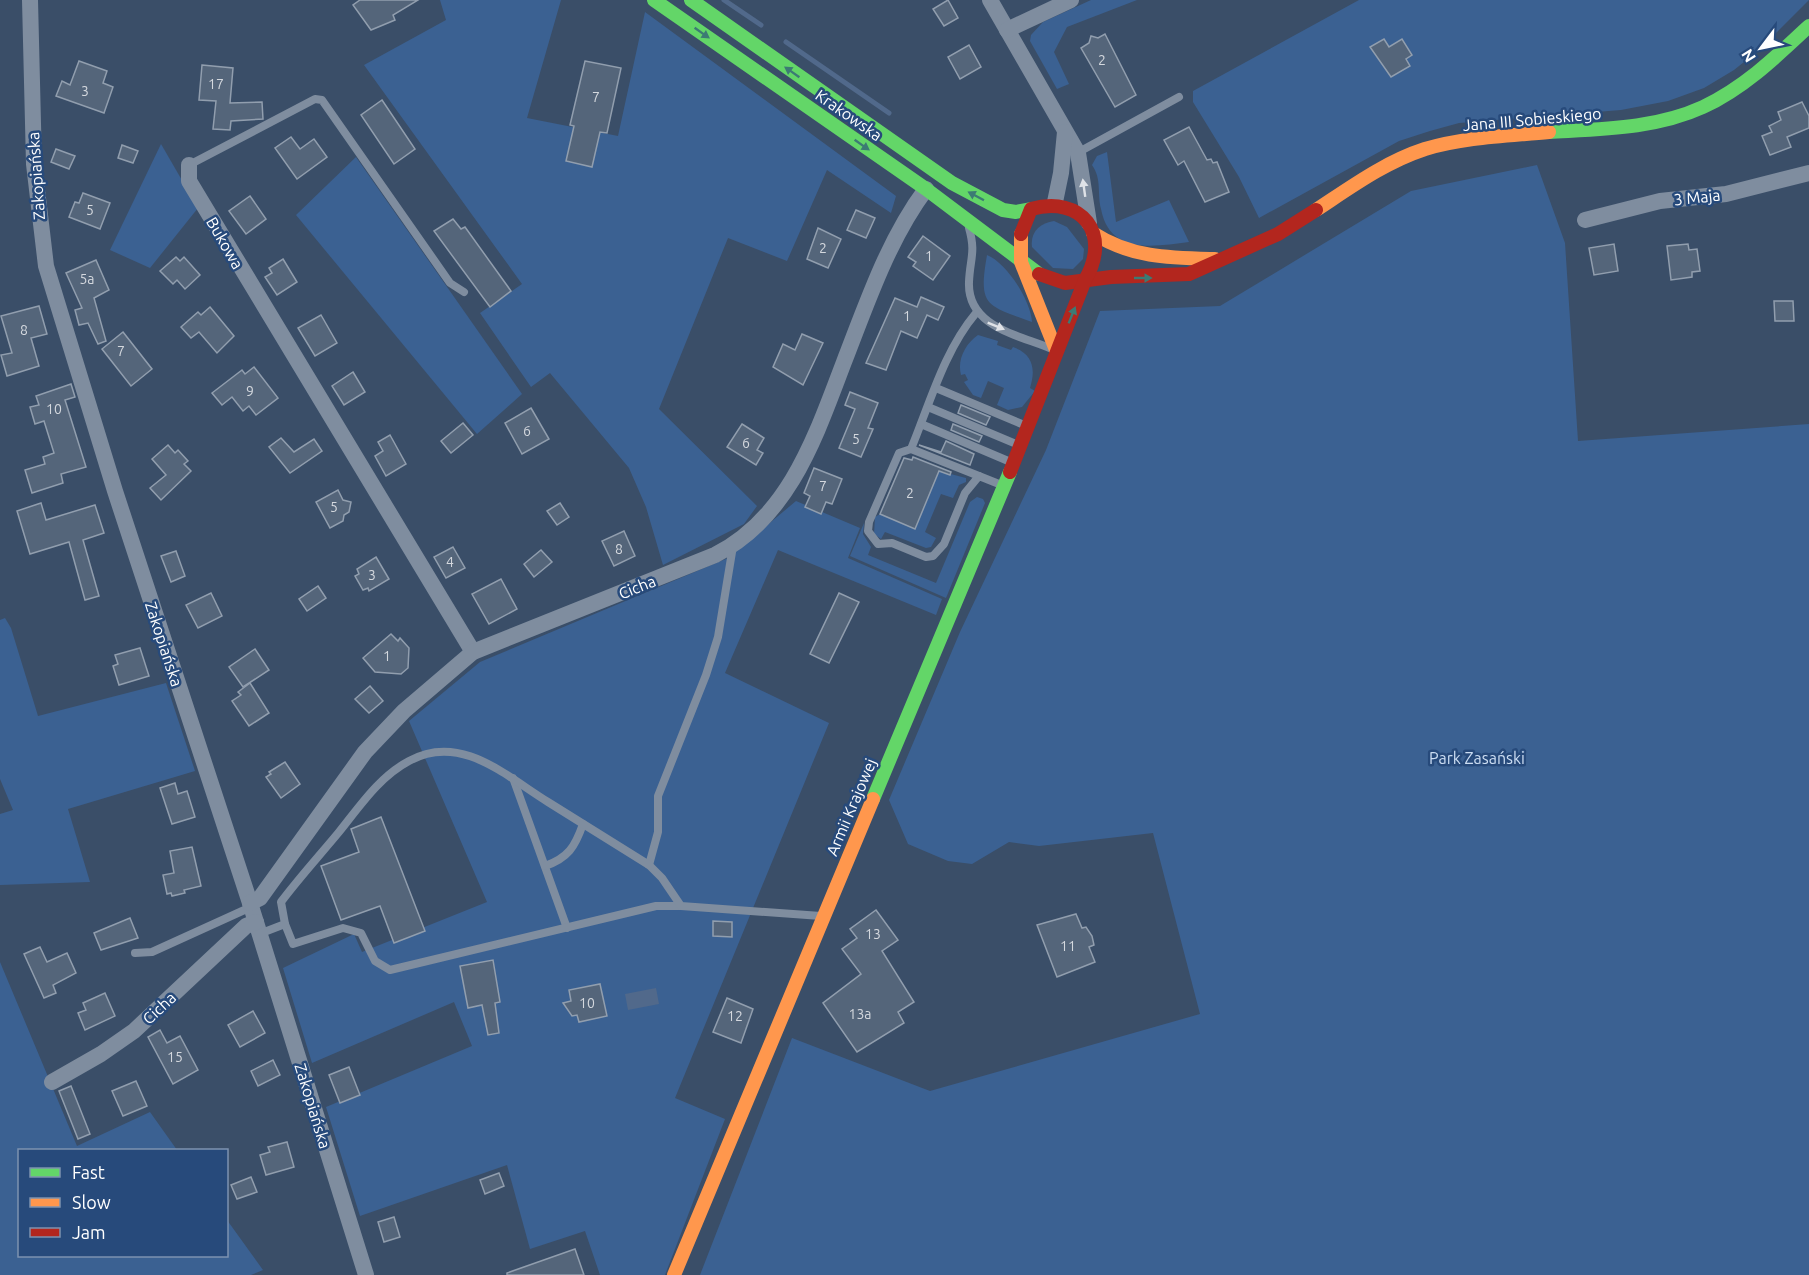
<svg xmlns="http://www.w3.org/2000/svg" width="1809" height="1275" font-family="Ubuntu,sans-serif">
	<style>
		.green { fill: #3b6192 }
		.water { fill: #51698b }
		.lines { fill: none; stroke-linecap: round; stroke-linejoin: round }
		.stream { stroke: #51698b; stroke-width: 5 }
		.building { fill: #54657a; stroke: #919eae; stroke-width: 1.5 }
		.lane { stroke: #7f8d9f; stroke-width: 8 }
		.street { stroke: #7f8d9f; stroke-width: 16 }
		.fast { stroke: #63d668; stroke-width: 14 }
		.slow { stroke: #ff974d; stroke-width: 14 }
		.jam { stroke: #b3261e; stroke-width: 14 }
		.oneway { fill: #3c7b74 }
		.oneway2 { fill: #dfe2e7 }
		.labels { text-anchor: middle; stroke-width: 5; stroke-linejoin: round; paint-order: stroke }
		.number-label { font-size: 14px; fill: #d4d8de }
		.street-label { font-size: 16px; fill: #fff; stroke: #274a7b }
		.park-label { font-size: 16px; fill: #cddef3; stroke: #274a7b }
	</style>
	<rect width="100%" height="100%" fill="#3a4e68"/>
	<g class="green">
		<path d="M440 0H561L527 118 618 136 645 12 896 196 891 213 827 170 787 261 728 238 659 409 757 506 744 524 663 565 646 507 629 468 550 373 531 387 480 313 522 284 364 65 446 20Z"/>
		<path d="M1091 0H1137L1067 27 1054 52 1069 84 1057 89 1030 41 1031 35 1043 22Z"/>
		<path d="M1359 0H1809L1759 50 1734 70 1704 88 1668 101 1621 110 1459 123 1430 131 1399 141 1259 218 1239 177 1193 102V91Z"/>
		<path d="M161 144 198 208 150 268 110 250Z"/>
		<path d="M1107 152 1116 222 1169 200 1189 242C1155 246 1110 256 1101 209 1097 193 1102 179 1092 165L1097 156Z"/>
		<path d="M356 157 522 394 477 434 296 215Z"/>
		<path d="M1537 165 1565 243 1578 441 1809 424V1275H700L792 1038 930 1091 1200 1014 1153 833 1039 846 1009 842 972 864 948 861 908 844 889 800 960 632 1046 450 1100 311 1220 306 1411 191Z"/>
		<path d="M1054 221 1067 227 1084 249 1083 259 1073 269 1053 268 1032 247C1030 232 1040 223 1054 221Z"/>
		<path d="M987 255C1007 263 1031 301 1032 322 986 305 978 307 987 255Z"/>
		<path d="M978 335 998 341 997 345 1011 350 1013 347C1033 354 1036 369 1030 388L1035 391 1022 407 1008 410 997 405 1004 388 988 381 981 398 973 395 964 382 968 380 965 374 961 375C957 360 965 344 978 335Z"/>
		<path d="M939 471 966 478V482L959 485 953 498 941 494 925 532 936 538 931 547 926 548 885 532 881 539 874 534 875 517 880 514 915 529Z"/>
		<path d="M977 497 983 499 985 503 946 598 850 556 864 523 863 534 871 547 868 555 936 583 970 502Z"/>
		<path d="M796 501 860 528 848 558 942 599 936 615 778 550 725 673 829 723 675 1098 725 1119 665 1275H600L585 1231 530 1249 507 1165 360 1216 326 1107 472 1046 454 1002 312 1063 283 968 354 934 362 952 487 902 409 721 480 662 728 558Z"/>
		<path d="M5 618 11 628 38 716 166 683 195 771 68 809 90 882 0 885V814L13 810 0 779V620Z"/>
		<path d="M0 962 77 1146 150 1112 177 1150H20V1256H226L227 1220 263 1270 251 1275H0Z"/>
	</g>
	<path class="water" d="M656 988 659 1004 628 1010 625 994Z"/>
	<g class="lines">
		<g class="stream">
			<path d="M724 0 761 25"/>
			<path d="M786 42 889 113"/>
		</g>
	</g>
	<g class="building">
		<path d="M360 0H418L393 15 395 20 371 30 353 5Z"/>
		<path d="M948 0 958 18 944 26 933 9Z"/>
		<path d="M1105 34 1136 95 1115 107 1081 48 1089 43 1091 36 1098 38Z"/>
		<path d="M1384 39 1389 47 1402 39 1412 55 1406 59 1410 66 1391 77 1370 47Z"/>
		<path d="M969 45 981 67 960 79 948 57Z"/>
		<path d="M79 61 107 71 103 83 113 87 104 113 56 96 62 81 70 85Z"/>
		<path d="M585 61 621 68 607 133 600 132 592 167 566 161 574 126 570 125Z"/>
		<path d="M202 65 233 68 230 103 262 102 263 119 231 121 230 130 213 129 216 101 199 100Z"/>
		<path d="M382 100 415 149 394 164 361 115Z"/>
		<path d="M1802 102 1809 116V128L1787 137 1791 147 1770 155 1762 136 1772 132 1769 126 1781 120 1778 112Z"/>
		<path d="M1189 127 1207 160 1211 159 1213 163 1217 162 1229 192 1205 202 1184 161 1178 165 1164 140Z"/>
		<path d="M291 137 300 149 314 139 327 157 297 179 275 148Z"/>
		<path d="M122 145 138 151 133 163 118 158Z"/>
		<path d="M56 149 75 156 69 169 51 162Z"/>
		<path d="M83 193 110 203 100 229 69 217 75 202 79 203Z"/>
		<path d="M250 196 266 219 246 234 229 211Z"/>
		<path d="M856 210 875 218 866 238 847 230Z"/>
		<path d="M453 219 461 229 465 227 511 291 490 307 434 231Z"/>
		<path d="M818 228 841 239 828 268 807 259Z"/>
		<path d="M923 236 950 256 933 280 913 266 916 262 908 257Z"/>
		<path d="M1614 244 1618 271 1594 275 1589 248Z"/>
		<path d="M1688 244 1689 250 1697 249 1700 271 1692 272V277L1671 280 1667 246Z"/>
		<path d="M176 257 180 261 184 257 200 275 185 289 177 280 173 284 160 271Z"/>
		<path d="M283 259 297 282 277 295 265 277 272 273 269 268Z"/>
		<path d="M96 260 109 290 94 298 106 341 98 344 88 323 79 325 75 310 82 308 66 273Z"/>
		<path d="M921 297 944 307 938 320 927 315 917 338 901 331 886 370 866 363 895 298 917 307Z"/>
		<path d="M1774 301H1793L1794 321H1775Z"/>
		<path d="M39 306 47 334 31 338 39 366 7 376 1 355 12 353 1 316Z"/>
		<path d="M210 307 234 336 217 353 199 332 191 338 181 327 198 312 201 315Z"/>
		<path d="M321 315 337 343 315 356 298 328Z"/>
		<path d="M123 332 152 369 131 386 102 349Z"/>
		<path d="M802 334 823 343 803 385 773 367 783 344 795 350Z"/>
		<path d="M254 367 278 398 256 415 249 406 243 411 232 397 222 405 212 393 242 370 245 374Z"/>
		<path d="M353 372 365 392 344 405 332 386Z"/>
		<path d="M71 384 75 397 65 400 86 467 61 474 63 483 32 493 25 470 45 464 43 457 54 453 44 421 35 424 30 407 39 405 36 396Z"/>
		<path d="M850 392 878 403 868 428 873 429 861 457 839 448 855 409 845 405Z"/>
		<path d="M961 405 990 417 986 425 958 413Z"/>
		<path d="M531 408 549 439 522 454 505 423Z"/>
		<path d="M463 423 473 435 451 453 441 441Z"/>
		<path d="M742 424 764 438 757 450 763 453 756 465 727 447Z"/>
		<path d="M953 424 982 436 979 442 951 430Z"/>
		<path d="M390 435 406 464 386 476 375 456 383 451 378 442Z"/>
		<path d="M281 438 294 452 314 439 322 451 290 473 269 447Z"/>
		<path d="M946 441 974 454 970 465 919 445 941 452Z"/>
		<path d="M168 445 175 453 178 450 188 461 184 464 191 471 161 500 150 488 166 475 152 459Z"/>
		<path d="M913 457 951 472 950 475 939 471 915 529 880 514 904 458 912 460Z"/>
		<path d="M814 468 842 479 832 504 826 502 821 514 805 507 810 496 804 493Z"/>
		<path d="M338 490 343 500 351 502 349 512 344 515 343 521 330 528 316 502Z"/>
		<path d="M41 503 46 520 95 505 104 533 83 540 99 596 85 600 69 542 30 554 17 511Z"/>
		<path d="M560 503 569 517 557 525 547 511Z"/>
		<path d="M624 531 635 556 614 566 602 541Z"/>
		<path d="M453 547 465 568 446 578 434 557Z"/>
		<path d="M541 550 552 562 534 577 524 564Z"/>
		<path d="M176 551 185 576 171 582 161 556Z"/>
		<path d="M376 557 389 579 369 591 368 588 363 590 355 576 359 574 357 569Z"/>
		<path d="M501 579 517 609 489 624 472 594Z"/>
		<path d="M318 586 326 598 307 611 299 599Z"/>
		<path d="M211 593 222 616 198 628 186 605Z"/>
		<path d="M839 593 859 602 829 663 810 654Z"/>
		<path d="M391 634 398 641 400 638 409 648 408 668 401 674 375 672 363 658Z"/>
		<path d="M140 648 149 676 119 685 113 666 118 664 115 655Z"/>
		<path d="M255 649 269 670 243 687 229 667Z"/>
		<path d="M250 683 269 713 249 726 232 701 241 695 238 692Z"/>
		<path d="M370 686 383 701 369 713 355 699Z"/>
		<path d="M285 762 300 784 281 798 266 777 271 774 269 772Z"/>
		<path d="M175 783 178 794 187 791 195 817 172 824 160 788Z"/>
		<path d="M381 817 425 931 394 943 380 906 341 920 321 866 359 852 351 829Z"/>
		<path d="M192 847 201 886 184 890 185 893 172 896 171 893 167 894 163 875 174 873 170 851Z"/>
		<path d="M876 910 898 940 882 951 914 1002 898 1012 904 1023 857 1052 823 1003 861 974 842 949 857 938 850 929Z"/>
		<path d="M1076 914 1082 928 1086 927 1092 936 1094 945 1089 947 1095 962 1057 977 1037 925Z"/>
		<path d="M130 918 138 938 101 950 94 933Z"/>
		<path d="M713 921 732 922V937L713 936Z"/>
		<path d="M40 947 47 962 67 953 76 973 53 985 56 993 44 998 24 954Z"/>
		<path d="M493 960 500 1002 495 1003 499 1033 488 1035 482 1005 468 1008 460 966Z"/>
		<path d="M600 984 607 1016 579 1022 577 1015 572 1016 563 1003 571 1001 569 990Z"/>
		<path d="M105 993 115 1016 85 1030 78 1013 86 1010 83 1003Z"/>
		<path d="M727 998 753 1009 741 1043 713 1032Z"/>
		<path d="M253 1011 265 1033 240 1047 228 1025Z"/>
		<path d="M160 1030 167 1043 180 1036 198 1070 173 1084 148 1037Z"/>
		<path d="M273 1060 280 1075 258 1086 251 1071Z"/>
		<path d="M349 1067 360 1095 340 1103 329 1075Z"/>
		<path d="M136 1081 147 1106 123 1116 112 1091Z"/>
		<path d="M71 1086 90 1134 78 1139 59 1091Z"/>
		<path d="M287 1142 294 1167 266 1175 260 1155 270 1152 268 1147Z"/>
		<path d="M499 1173 504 1186 485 1194 480 1180Z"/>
		<path d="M251 1177 257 1192 237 1199 231 1185Z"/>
		<path d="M394 1217 400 1237 384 1242 378 1222Z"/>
		<path d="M575 1249 584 1275H507V1273Z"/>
	</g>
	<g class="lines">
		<g class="lane">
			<path d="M1077 153 1179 97"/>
			<path d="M189 165 315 99 322 100 450 283 464 292"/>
			<path d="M969 228C976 253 970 258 969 282 967 327 1019 335 1052 349"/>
			<path d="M976 313C944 351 930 403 911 449L899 453 869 522 868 531 878 544 892 543 926 557 933 556 944 544 965 493 979 476 1004 486"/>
			<path d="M936 388 1029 427"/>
			<path d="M928 407 1021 446"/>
			<path d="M921 424 1013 463"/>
			<path d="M911 449 979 476"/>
			<path d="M513 778 567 928"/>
			<path d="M649 865 658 832V796L706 675 718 637 733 546"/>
			<path d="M545 866C568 858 575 847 583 824"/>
			<path d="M285 924 293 944 343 928 361 933 375 961 390 970 656 906H681"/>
			<path d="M259 934 285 924 281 902C299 878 320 855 339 832 360 806 379 777 409 761 461 732 507 777 548 802 582 823 615 844 649 865L662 878 681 906 821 916"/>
			<path d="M135 953 152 952 251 907"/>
		</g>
		<g class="street">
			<path d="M30 0 34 164 46 266 115 491 250 903 366 1275"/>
			<path d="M990 0 1078 153 1089 223"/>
			<path d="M1007 30 1071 0"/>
			<path d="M189 165V181L473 652"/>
			<path d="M1055 202 1061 173 1065 132"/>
			<path d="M1585 220 1660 201 1726 194 1809 173"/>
			<path d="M250 903 260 898 365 752 404 711 473 652 715 555C790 517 816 435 844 362 867 303 888 240 926 189"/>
			<path d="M52 1082 101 1054 134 1031 246 926 256 922"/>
		</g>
		<g class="fast">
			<path d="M654 0 926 189 1039 274"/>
			<path d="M691 0 952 183 1003 210 1016 212 1031 209"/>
			<path d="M1549 132C1601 129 1655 129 1703 107 1744 88 1777 56 1809 26"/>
			<path d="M873 799 1010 472"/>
		</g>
		<g class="slow">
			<path d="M1316 210C1351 187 1385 162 1425 149 1465 137 1508 136 1549 132"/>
			<path d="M1093 233C1131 258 1171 258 1215 259"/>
			<path d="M1021 234V262L1056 350"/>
			<path d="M674 1275 873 799"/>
		</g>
		<g class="jam">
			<path d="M1039 274 1065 283 1111 277 1189 274 1278 234 1316 210"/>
			<path d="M1010 472 1085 280C1112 234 1082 195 1031 209L1021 234"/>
		</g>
	</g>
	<defs><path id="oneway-solid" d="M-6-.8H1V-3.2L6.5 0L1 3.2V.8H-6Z" transform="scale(1.5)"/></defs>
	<g class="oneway">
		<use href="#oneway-solid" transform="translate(702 33) rotate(35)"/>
		<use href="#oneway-solid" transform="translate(792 72) rotate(-145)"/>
		<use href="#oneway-solid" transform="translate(862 145) rotate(35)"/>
		<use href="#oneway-solid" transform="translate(976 196) rotate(-152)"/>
		<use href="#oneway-solid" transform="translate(1143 278)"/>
		<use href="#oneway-solid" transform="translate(1072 315) rotate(-68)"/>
	</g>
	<g class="oneway2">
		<use href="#oneway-solid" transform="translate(1084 188) rotate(-98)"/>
		<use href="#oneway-solid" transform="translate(996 326) rotate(22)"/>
	</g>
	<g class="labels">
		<g class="number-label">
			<text x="1102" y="65">2</text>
			<text x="216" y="89">17</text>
			<text x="85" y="96">3</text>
			<text x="596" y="102">7</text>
			<text x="90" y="215">5</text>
			<text x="823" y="253">2</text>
			<text x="929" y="261">1</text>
			<text x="87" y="284">5a</text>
			<text x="907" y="321">1</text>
			<text x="24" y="335">8</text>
			<text x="121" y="356">7</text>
			<text x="250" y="396">9</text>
			<text x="54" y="414">10</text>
			<text x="527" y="436">6</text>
			<text x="856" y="444">5</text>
			<text x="746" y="448">6</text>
			<text x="823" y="491">7</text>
			<text x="910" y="498">2</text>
			<text x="334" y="512">5</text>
			<text x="619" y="554">8</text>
			<text x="450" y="567">4</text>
			<text x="372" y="580">3</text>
			<text x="387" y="661">1</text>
			<text x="873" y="939">13</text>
			<text x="1068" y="951">11</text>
			<text x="587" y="1008">10</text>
			<text x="860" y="1019">13a</text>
			<text x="735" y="1021">12</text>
			<text x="175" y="1062">15</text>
		</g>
		<g class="street-label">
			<text transform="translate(849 115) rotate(35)" y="6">Krakowska</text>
			<text transform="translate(1532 119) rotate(-5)" y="6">Jana III Sobieskiego</text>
			<text transform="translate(36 176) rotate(-94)" y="6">Zakopiańska</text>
			<text transform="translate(1697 197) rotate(-6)" y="6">3 Maja</text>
			<text transform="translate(225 243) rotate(60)" y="6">Bukowa</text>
			<text transform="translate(637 587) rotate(-22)" y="6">Cicha</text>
			<text transform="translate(164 644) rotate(72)" y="6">Zakopiańska</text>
			<text transform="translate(851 807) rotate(-67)" y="6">Armii Krajowej</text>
			<text transform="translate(159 1008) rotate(-43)" y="6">Cicha</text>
			<text transform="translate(313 1106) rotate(73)" y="6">Zakopiańska</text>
		</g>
		<g class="park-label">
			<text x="1477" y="764">Park Zasański</text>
		</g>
	</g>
	<rect x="18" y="1149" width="210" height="108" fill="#274a7b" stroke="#7d92b0" stroke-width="1.5"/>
	<rect x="30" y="1168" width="30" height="9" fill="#63d668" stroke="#7d92b0" stroke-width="1.5"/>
	<text x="72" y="1179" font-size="18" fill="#ffffff">Fast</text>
	<rect x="30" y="1198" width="30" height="9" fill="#ff974d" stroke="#7d92b0" stroke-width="1.5"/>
	<text x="72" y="1209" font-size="18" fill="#ffffff">Slow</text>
	<rect x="30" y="1228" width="30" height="9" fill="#b3261e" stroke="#7d92b0" stroke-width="1.5"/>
	<text x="72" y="1239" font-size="18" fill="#ffffff">Jam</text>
	<g transform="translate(1761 48) rotate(238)" stroke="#274a7b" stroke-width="4.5" paint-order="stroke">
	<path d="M0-4.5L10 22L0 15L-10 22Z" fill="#ffffff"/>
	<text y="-9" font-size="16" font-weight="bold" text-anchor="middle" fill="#ffffff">N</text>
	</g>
</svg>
